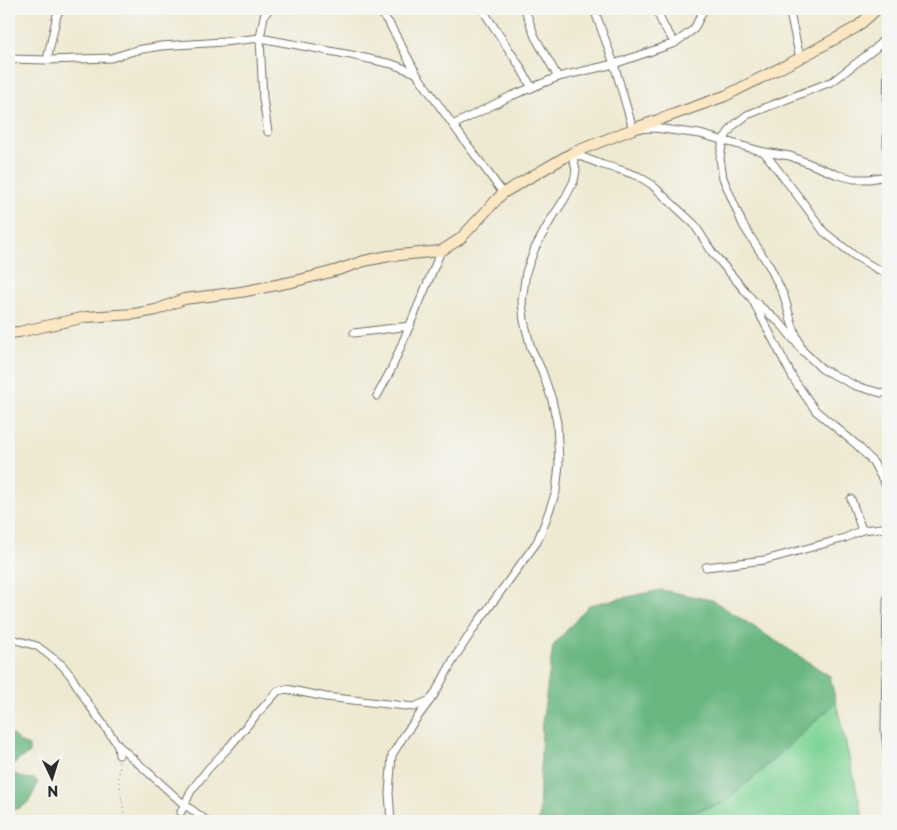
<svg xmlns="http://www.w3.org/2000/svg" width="897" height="830" font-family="'Playpen Sans',sans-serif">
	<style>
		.green { fill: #80d497; stroke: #568061 }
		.forest { fill: #68b680; stroke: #4a7056 }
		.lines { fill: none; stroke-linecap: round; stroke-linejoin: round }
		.street-casing { stroke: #6f6e65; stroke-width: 9 }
		.secondary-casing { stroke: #6f6e65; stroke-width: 12 }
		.path { stroke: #6f6e65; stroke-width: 1; stroke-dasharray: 1 4; stroke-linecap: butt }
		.street { stroke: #fff; stroke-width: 7 }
		.secondary { stroke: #fbe7c3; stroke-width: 10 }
	</style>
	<rect width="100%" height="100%" fill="#f6f6f2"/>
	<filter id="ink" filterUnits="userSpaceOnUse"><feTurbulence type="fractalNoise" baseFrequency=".02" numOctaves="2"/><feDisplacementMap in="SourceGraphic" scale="10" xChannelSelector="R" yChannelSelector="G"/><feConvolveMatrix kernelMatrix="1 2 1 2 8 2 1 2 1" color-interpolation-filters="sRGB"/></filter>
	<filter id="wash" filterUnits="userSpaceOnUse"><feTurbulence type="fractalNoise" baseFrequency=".0096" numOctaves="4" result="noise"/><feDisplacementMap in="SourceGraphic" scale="20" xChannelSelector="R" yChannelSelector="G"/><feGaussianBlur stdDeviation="1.12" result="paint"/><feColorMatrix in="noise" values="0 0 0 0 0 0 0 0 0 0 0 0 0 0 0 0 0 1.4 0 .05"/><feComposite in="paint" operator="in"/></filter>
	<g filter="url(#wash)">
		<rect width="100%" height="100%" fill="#eee9d1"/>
		<path class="green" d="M836 702 864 821H842L840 819 815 821H680L685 814 723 803 759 773Z"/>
		<g class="forest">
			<path d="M661 590 712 600 830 676 836 702 759 773 723 803 686 814 680 821H539L542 724 553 646 589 605Z"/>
			<path d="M9 732 21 743 29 746V754L18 760 13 766 14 774 24 778 35 779 38 782C31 799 29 808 9 810Z"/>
		</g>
	</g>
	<g filter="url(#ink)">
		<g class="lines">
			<g class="street-casing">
				<g id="street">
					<path d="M377 9 389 23 416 73 453 125 503 193"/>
					<path d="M482 9 519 65 532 88"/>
					<path d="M525 9 535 37 558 77"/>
					<path d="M594 9 614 64 633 129 655 128 700 134 764 152 790 156 838 175 854 179H869L888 176"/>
					<path d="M656 9 663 25 675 43"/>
					<path d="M789 9 800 58"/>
					<path d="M888 9 887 148 888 169"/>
					<path d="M9 59 47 60 111 58 137 50 161 46 223 42 260 38 351 55 392 64 416 73"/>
					<path d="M47 60 57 15 61 9"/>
					<path d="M453 125 511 96 558 77 614 64 675 43 694 29 704 9"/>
					<path d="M268 132 263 99 260 38 264 16 269 9"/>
					<path d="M764 152 804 204 824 232 855 256 877 269 888 273"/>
					<path d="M572 153 603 165 618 169 638 176 651 184 694 224 712 252 752 299 794 380 816 411 857 445 873 462 888 489"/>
					<path d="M754 301 781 324 802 350 822 369 856 386 881 393H888"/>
					<path d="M354 333 410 326"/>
					<path d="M802 350 792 324 784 296 770 267 743 225 723 178 720 158 723 140 733 126 747 115 833 81 876 48 888 34"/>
					<path d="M377 396 391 370 441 251"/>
					<path d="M851 499 862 530"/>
					<path d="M706 567 765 560 845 538 862 530 882 528 888 529"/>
					<path d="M888 594 887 601 885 731 888 757"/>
					<path d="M9 638 37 646 62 665 71 676 87 702 118 745 180 801 207 821"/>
					<path d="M118 745 119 755"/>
					<path d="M181 812 191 791 208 769 229 747 256 715 278 691 286 689 326 697 414 707 430 700"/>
					<path d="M391 821 389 793 392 755 405 734 434 695 455 657 476 625 537 542 544 525 556 492 559 464 557 423 552 400 542 371 531 348 524 321 522 301 526 272 535 248 550 221 564 200 574 181 576 170 572 153"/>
				</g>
			</g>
			<g class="secondary-casing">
				<path id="secondary" d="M9 333 19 332 86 317 134 314 156 310 184 299 241 292 296 281 338 270 364 261 389 256 441 251 460 239 503 193 572 153 633 129 725 96 800 58 857 27 877 9"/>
			</g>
			<g class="path">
				<path d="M119 762V780L125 821"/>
				<path d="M171 821 175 818"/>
			</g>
			<use href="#street" class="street"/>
			<use href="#secondary" class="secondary"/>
		</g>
	</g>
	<rect width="897" height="830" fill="none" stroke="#f6f6f2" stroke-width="30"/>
	<g transform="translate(52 778) rotate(176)" stroke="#f6f6f2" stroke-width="4" paint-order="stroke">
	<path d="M0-4L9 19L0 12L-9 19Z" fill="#2b2b2b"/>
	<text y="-8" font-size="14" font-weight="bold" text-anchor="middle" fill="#2b2b2b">N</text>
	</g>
</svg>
